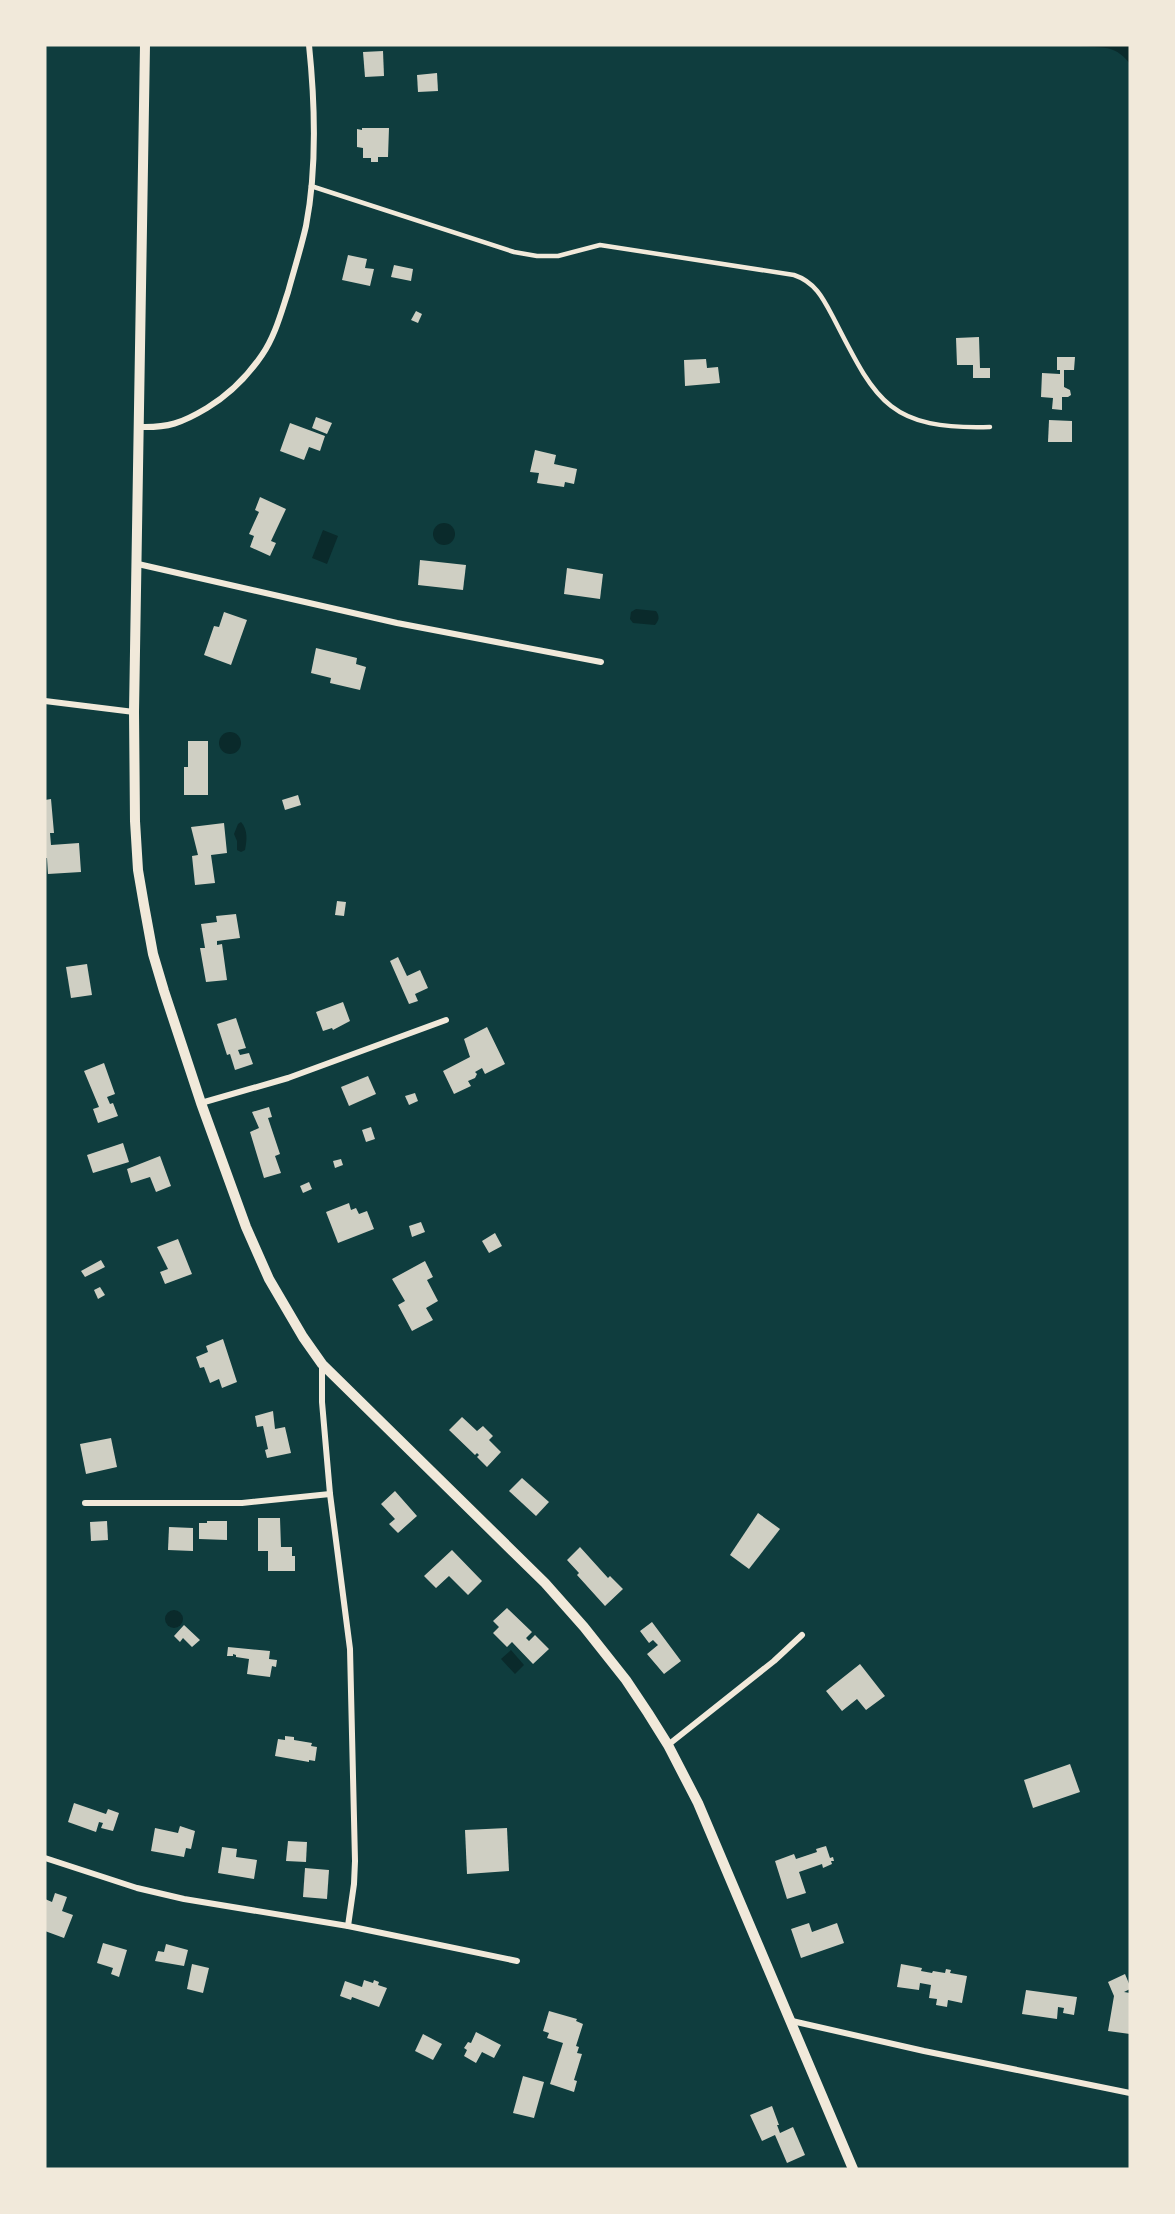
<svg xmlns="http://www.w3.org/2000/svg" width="1175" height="2214" font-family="Cabin,sans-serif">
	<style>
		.water { fill: #0a2a2b }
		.building { fill: #cfcfc3 }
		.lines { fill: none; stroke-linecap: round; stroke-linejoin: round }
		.service { stroke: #f1e9da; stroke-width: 4.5 }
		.minor { stroke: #f1e9da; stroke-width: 6 }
		.tertiary { stroke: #f1e9da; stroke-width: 10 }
	</style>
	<rect width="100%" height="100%" fill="#0f3d3e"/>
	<g class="water">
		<path d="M1074 45H1130V64C1113 41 1098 50 1074 45Z"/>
		<circle cx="444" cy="534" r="11"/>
		<path d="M323 530 338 536 327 564 312 558Z"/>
		<path d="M636 609 656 611C660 617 659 620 655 625L633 623 630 619 631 612Z"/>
		<circle cx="230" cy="743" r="11"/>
		<path d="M241 822C248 830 247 840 245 850L241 852 237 850V841L234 834 238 824Z"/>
		<circle cx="174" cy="1619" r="9"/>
		<path d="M511 1650 524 1665 515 1674 501 1659Z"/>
	</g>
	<g class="building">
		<path d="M383 51 384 76 365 77 363 52Z"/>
		<path d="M437 73 438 91 418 92 417 75Z"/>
		<path d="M362 128H389L388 157H378V162H371V158H363V148L357 147V129L362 130Z"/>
		<path d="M348 255 367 259 365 268 374 269 370 286 342 280Z"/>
		<path d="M394 265 413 269 411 281 391 277Z"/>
		<path d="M416 311 422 314 418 323 411 320Z"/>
		<path d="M979 337 980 368H990V378H973V365H957L956 338Z"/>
		<path d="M1057 357H1075L1074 370H1064V387L1070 390 1071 395 1068 397H1062V410L1052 409 1053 398 1041 397 1042 373 1060 374V370H1057Z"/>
		<path d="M706 359 707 368 718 367 720 383 685 386 684 360Z"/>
		<path d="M316 417 332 423 327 434 312 428Z"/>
		<path d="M1049 420 1072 421V442H1048Z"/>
		<path d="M290 423 325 436 320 451 309 447 304 460 280 451Z"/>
		<path d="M535 450 556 455 554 464 577 469 574 484 565 482 564 487 537 483 539 473 530 472Z"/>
		<path d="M260 497 286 509 271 541 276 543 270 556 250 547 254 536 249 534 259 512 255 510Z"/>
		<path d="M420 560 466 565 463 590 418 585Z"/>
		<path d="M567 568 603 574 600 599 564 594Z"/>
		<path d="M224 612 247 620 231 665 204 655 214 626 219 627Z"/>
		<path d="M316 648 357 658 356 664 366 667 360 690 330 683 331 678 311 673Z"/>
		<path d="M188 741H208V795H184V767H188Z"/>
		<path d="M298 795 301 805 285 810 282 800Z"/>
		<path d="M51 799 54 833H50L51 845 79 843 81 872 48 874 47 858H45V800Z"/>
		<path d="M224 823 227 853 211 855 215 883 195 885 192 856 198 855 191 827Z"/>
		<path d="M337 901 346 902 344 916 335 915Z"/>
		<path d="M236 914 240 938 217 941V945L222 944 227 980 206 982 200 948H205L201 924 217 922 216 916Z"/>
		<path d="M398 957 407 976 420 970 428 988 415 994 418 1001 409 1004 390 961Z"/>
		<path d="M87 964 92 995 71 998 66 967Z"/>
		<path d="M343 1002 350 1021 333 1030 332 1028 323 1031 316 1012Z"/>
		<path d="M236 1018 246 1048 238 1050 240 1055 249 1053 253 1064 235 1070 230 1054 227 1055 217 1024Z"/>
		<path d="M487 1027 505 1064 485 1074 482 1068 475 1072 477 1074 475 1078 468 1081 471 1086 454 1094 443 1071 470 1057 464 1039Z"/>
		<path d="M104 1063 115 1094 107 1097 110 1104 113 1103 118 1116 98 1123 93 1109 99 1107 84 1071Z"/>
		<path d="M368 1076 376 1094 349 1106 341 1087Z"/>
		<path d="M415 1093 418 1101 409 1105 405 1096Z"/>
		<path d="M269 1107 272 1117 268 1118 280 1154 275 1156 281 1173 264 1178 250 1132 259 1128 252 1112Z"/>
		<path d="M371 1127 375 1139 366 1142 362 1130Z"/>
		<path d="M123 1143 129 1162 93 1173 87 1155Z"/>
		<path d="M160 1156 171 1186 156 1192 150 1177 131 1183 127 1169Z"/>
		<path d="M341 1159 343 1165 335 1168 333 1161Z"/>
		<path d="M309 1182 312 1189 303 1193 300 1186Z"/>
		<path d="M349 1203 351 1210 356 1208 359 1214 367 1211 374 1229 338 1243 326 1212Z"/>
		<path d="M421 1222 425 1232 412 1237 409 1226Z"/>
		<path d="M495 1233 502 1246 489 1253 482 1241Z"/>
		<path d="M178 1239 192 1274 165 1284 160 1272 168 1269 157 1247Z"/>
		<path d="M101 1260 105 1267 85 1277 81 1271Z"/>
		<path d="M425 1261 433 1277 427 1280 438 1301 426 1308 433 1320 412 1331 398 1305 405 1301 392 1279Z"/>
		<path d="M100 1287 105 1295 98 1299 94 1290Z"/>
		<path d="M223 1339 237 1382 222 1388 219 1379 210 1383 204 1367 200 1368 196 1357 208 1352 206 1346Z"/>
		<path d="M273 1411 275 1429 285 1427 291 1453 267 1458 265 1450 268 1449 263 1426 257 1427 255 1416Z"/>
		<path d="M462 1417 477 1431 483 1426 493 1436 489 1440 501 1452 487 1467 477 1457 479 1455 477 1453 475 1455 449 1430Z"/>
		<path d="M111 1438 117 1467 86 1474 80 1444Z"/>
		<path d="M522 1478 549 1502 536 1516 509 1491Z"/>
		<path d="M395 1491 417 1516 398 1533 389 1524 395 1519 381 1504Z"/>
		<path d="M758 1513 780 1529 749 1569 730 1555Z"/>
		<path d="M258 1518H280L281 1547H292V1556H295V1571H268V1551H258Z"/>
		<path d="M107 1521 108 1540 91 1541 90 1522Z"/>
		<path d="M207 1521H227V1540L199 1539V1523H207Z"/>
		<path d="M169 1527 193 1528V1551L168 1550Z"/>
		<path d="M580 1547 608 1578 610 1576 623 1589 605 1606 577 1575 579 1573 567 1560Z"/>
		<path d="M452 1550 482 1581 468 1595 449 1576 436 1588 424 1576Z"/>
		<path d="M507 1608 532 1632 526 1638 529 1641 535 1635 549 1649 533 1664 512 1642 507 1647 493 1633 499 1627 493 1621Z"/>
		<path d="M652 1622 681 1661 664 1674 647 1654 658 1645 653 1640 649 1643 640 1631Z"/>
		<path d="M184 1625 200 1640 192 1647 183 1638 180 1642 174 1636Z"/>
		<path d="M228 1647 270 1651 269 1659 277 1660 276 1667 272 1666 270 1677 247 1674 249 1659 236 1657V1655L233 1654V1656H227Z"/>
		<path d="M860 1664 885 1696 866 1710 857 1699 842 1711 826 1691Z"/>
		<path d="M285 1736 294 1737V1740L312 1743 311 1746 317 1747 315 1761 309 1760V1762L275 1756 278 1739 285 1740Z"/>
		<path d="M1070 1764 1080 1792 1033 1808 1024 1780Z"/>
		<path d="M74 1803 106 1814 108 1809 119 1813 113 1831 101 1828 103 1823 99 1822 96 1832 68 1822Z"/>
		<path d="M180 1826 195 1831 191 1849 186 1848 184 1857 151 1851 155 1828 178 1833Z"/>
		<path d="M507 1828 509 1871 467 1874 465 1830Z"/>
		<path d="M288 1841 307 1842 306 1862 286 1861Z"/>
		<path d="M826 1846 830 1858 833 1857 834 1861H831L832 1864 823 1868 822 1864 799 1872 806 1893 787 1899 775 1861 794 1854 796 1859 817 1852 816 1849Z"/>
		<path d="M222 1847 237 1849 236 1857 257 1860 254 1879 218 1873Z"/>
		<path d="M305 1868 329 1870 327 1899 303 1897Z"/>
		<path d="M55 1893 67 1897 62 1911 73 1915 64 1938 45 1931V1899L52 1902Z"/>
		<path d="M809 1923 812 1932 837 1923 844 1943 801 1958 791 1929Z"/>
		<path d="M103 1943 127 1950 119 1977 111 1974 113 1968 97 1963Z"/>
		<path d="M166 1944 188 1950 184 1966 155 1961 158 1951 164 1952Z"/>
		<path d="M192 1964 209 1968 203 1993 187 1989Z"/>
		<path d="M901 1964 922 1968 921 1971 932 1973 933 1971 945 1973 946 1969 951 1970 950 1973 967 1976 962 2003 948 2000 947 2007 936 2005 937 1999 929 1998 931 1985 920 1983 919 1990 897 1987Z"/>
		<path d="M1125 1974 1130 1986V1989L1124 1992 1130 1993V2034L1108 2031 1114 1996 1108 1982Z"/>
		<path d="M364 1980 373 1983 374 1980 379 1982 378 1985 387 1988 379 2007 352 1997 351 2000 340 1996 345 1981 362 1987Z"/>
		<path d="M1026 1990 1077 1997 1074 2015 1063 2013 1064 2008 1058 2007 1057 2019 1022 2014Z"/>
		<path d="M549 2011 577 2019 576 2021 583 2024 576 2046 579 2047 577 2053 582 2054 574 2080 577 2081 574 2092 550 2084 563 2043 547 2038 549 2033 543 2031Z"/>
		<path d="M476 2032 501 2045 494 2058 482 2052 476 2063 464 2056 467 2050 464 2048 468 2042 471 2043Z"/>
		<path d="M423 2034 442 2044 433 2060 415 2051Z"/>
		<path d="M523 2076 544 2082 534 2118 513 2113Z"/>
		<path d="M772 2106 779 2125H777L780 2133 793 2127 805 2155 787 2163 775 2135 762 2141 750 2115Z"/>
	</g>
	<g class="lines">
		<path class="service" d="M311 186 514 252 537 256H558L600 245 794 275C815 282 823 298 833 317 876 401 888 430 990 427"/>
		<g class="minor">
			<path d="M139 427C168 428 182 423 207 408 230 394 247 377 262 355 275 336 281 313 288 292 294 270 301 248 306 226 317 169 315 103 309 45"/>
			<path d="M138 564 397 623 601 662"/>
			<path d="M45 701 134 712"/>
			<path d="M201 1103 288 1078 446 1020"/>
			<path d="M322 1364V1402L330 1494 350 1649 355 1861 354 1884 348 1926"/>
			<path d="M85 1503H242L330 1494"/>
			<path d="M668 1745 774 1661 802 1635"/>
			<path d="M45 1858 137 1888 184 1899 348 1926 517 1961"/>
			<path d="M792 2021 924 2051 1130 2093"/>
		</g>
		<path class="tertiary" d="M145 45 134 712 135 821 138 870 144 905 153 954 164 991 201 1103 246 1227 269 1279 303 1337 322 1364 545 1583 584 1627 626 1680 648 1713 668 1745 698 1803 853 2169"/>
	</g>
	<rect width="1175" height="2214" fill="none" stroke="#f1e9da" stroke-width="93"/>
</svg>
